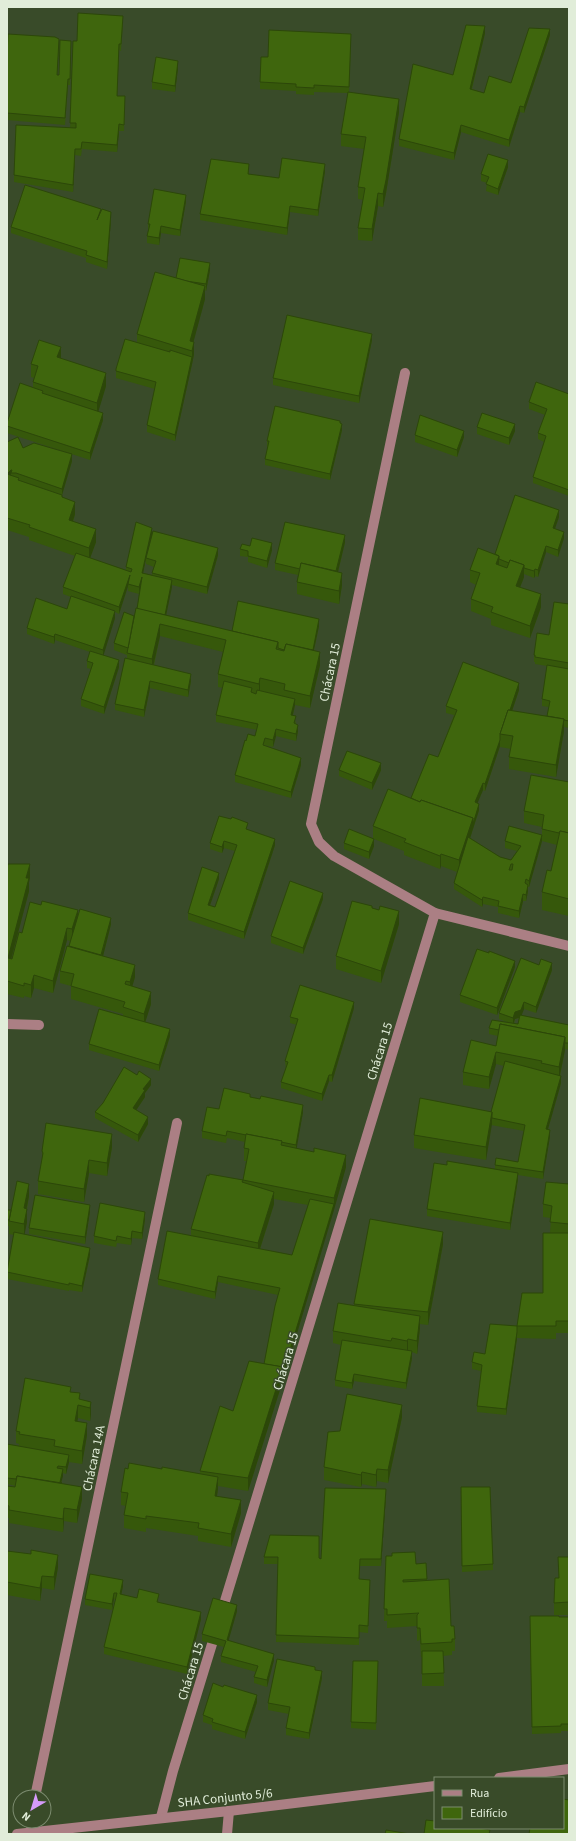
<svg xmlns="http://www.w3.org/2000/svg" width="576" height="1841" font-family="'Source Sans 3',sans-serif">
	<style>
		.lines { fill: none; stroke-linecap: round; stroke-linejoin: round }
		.minor { stroke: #ab7f84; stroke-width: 10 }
		.wall { fill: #36580b; fill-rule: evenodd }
		.shaded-wall { fill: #2c4709 }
		.building { fill: #3f660d; stroke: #2c4709; fill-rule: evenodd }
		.labels { text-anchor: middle; stroke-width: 3; stroke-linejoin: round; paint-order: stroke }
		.street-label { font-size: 13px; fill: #e1edd9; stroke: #394b29 }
	</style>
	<rect width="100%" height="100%" fill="#394b29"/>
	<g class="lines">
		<g class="minor">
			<path d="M435 913 569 946"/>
			<path d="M7 1024 39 1025"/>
			<path d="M221 1614 435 913 334 856 319 842 311 824 405 373"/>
			<path d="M499 1778 569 1769"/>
			<path d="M35 1797 177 1123"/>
			<path d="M161 1817 173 1771 216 1631"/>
			<path d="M31 1832 32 1821"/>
			<path d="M17 1834 229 1811 435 1786"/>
			<path d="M227 1834 229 1811"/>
		</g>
	</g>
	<g class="wall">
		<path d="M123 22 121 51 119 50 117 96H125L124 131H119L117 152 82 149 81 156 75 155 73 192 14 182V175L70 128 77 41Z"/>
		<path d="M485 33 472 89 484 93 511 83 550 35 524 113 520 112 509 147 461 132 454 160 399 146V139L453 75Z"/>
		<path d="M71 41 70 85H68L65 125 7 120V57L59 46 57 75H59Z"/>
		<path d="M351 41 349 92 399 112 386 193 383 207 378 206 372 241 358 240V228L363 200 358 199V187L364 149 341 146V134L348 93 314 92V95L296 94V91L260 89V82L268 57Z"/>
		<path d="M178 68 175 92 152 89V82Z"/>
		<path d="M508 167 498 195 486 191 487 183 481 181V174Z"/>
		<path d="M249 171V174L279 178 325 171 318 216 290 212 287 235 200 220V214Z"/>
		<path d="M186 201 180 236 161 233 159 245 147 243V236L148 231V224Z"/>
		<path d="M101 211 111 219 107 269 86 262V258L11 233V227Z"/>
		<path d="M210 270 206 291 205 290V299L193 342 194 354 192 364 175 441 147 432V425L155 389 116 378V369L137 343V334L176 278Z"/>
		<path d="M372 340 359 403 273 385V378Z"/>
		<path d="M61 359 106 386 98 411 103 420 90 460 7 433V423L33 388V382L34 378 31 377V364Z"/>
		<path d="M569 394V496L533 483V477L544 442 538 439V433L545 415 529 409V402Z"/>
		<path d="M340 423 342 430 330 480 265 465V459L268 447H267V441Z"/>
		<path d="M477 427 515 431 509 445 477 434Z"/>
		<path d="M415 435 464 437 457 457 415 442Z"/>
		<path d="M7 442 23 448 72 461 62 495V497L75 514 73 522 96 542 90 558 126 570V567L152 535 149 548 218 555 207 594 172 585 166 615 232 631 319 626 314 650 320 665 310 708 295 705 293 715 296 723V724L298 731 296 741 276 736 273 747 264 745 301 765 291 798 235 782V775L246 741 255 736 257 730 216 722V715L223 688 218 687V674L223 652 160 636 154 665 191 681 188 697 150 688 144 717 115 710V704L127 658V655L114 650V643L134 616 137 609 139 594 128 591V586L119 614 115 612V618L103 655 119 667 104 714 81 706V699L91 669 87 668V661L90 652 55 640 54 644 27 634V628L67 609 71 597 63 594V587L75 556 29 540V537L7 530ZM146 560V564L154 567 152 575 143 573Z"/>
		<path d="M559 517 555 528 564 538 558 557 546 552 538 577 535 576 534 578 524 574V577L520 587 541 607 530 638 491 625V619L471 611V599L476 585 470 582V570L495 554Z"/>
		<path d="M345 542 338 572 342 585 339 604 297 594V582L298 575 275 570V563Z"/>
		<path d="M250 546 272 550 267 568 248 562V557L240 556V549Z"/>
		<path d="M569 604V728L564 727V731L556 777 509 769V757L511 749 500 747V746L485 791 483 790 477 803 479 810 470 838 500 857 511 860 517 851 505 848V841L542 835V827L524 823V811L569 782V916L542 910V892L551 871 557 845 542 841 529 887H528V891L526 901H523L519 918 498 913V907L483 904 482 907 454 889V883L457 872 441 866 440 869 404 855V851L374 839V846L369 859 344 849V843L373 838V826L411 798 438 757 454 715 446 713V706L519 690 512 711 547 716 549 707 542 706V699L547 666 535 664V662H534V655L549 635Z"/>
		<path d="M339 770H381L372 790 339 776Z"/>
		<path d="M248 830 275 845 244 939 188 920V913L219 879 210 905 215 907 235 851 224 848 222 853 210 849V843Z"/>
		<path d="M7 868 30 877 29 882V891L11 959H12L22 933 78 916 111 924 103 956 135 977 132 986 151 1004 145 1022 170 1036 159 1071 89 1050V1044L123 1016V1014L71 999V986L60 983V971L70 941 67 940 53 993 34 988 31 998 24 996V998L7 994Z"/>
		<path d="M323 899 303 954 271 943V936Z"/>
		<path d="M372 908 399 924 381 983 336 969V956Z"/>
		<path d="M515 967 497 1015 460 1002V995Z"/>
		<path d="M552 970 536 1013 524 1009 521 1015 569 1025V1050L565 1049 560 1076 561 1083 548 1129 550 1136 543 1179 518 1175V1179L510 1230 427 1216V1209L447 1165 495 1169V1165L518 1162 524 1131 491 1125 486 1160 414 1148V1135L491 1112 504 1066 496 1064 489 1089 463 1085V1072L496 1046 498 1036 489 1034V1028L510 1023 499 1019V1013ZM519 1018 518 1024H514L515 1019Z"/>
		<path d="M354 1008 332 1082 329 1081 322 1101 281 1088V1082L286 1068 285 1061 297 1025 290 1023V1017Z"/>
		<path d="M151 1085 145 1093V1097L136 1110 148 1124 138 1142 95 1118V1112Z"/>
		<path d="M250 1097 303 1112 296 1148 346 1167 283 1380 248 1491 218 1486 217 1496 241 1513 231 1547 198 1541V1536L146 1528V1532L124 1528V1515L126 1506 121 1505V1492L128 1469H162L200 1474V1471L233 1411 264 1364 278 1295 218 1282 215 1299 158 1285V1279L191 1235V1229L209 1176 243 1180 246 1161H244V1148L245 1142 227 1138 226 1143 202 1138V1131L219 1109ZM274 1199 308 1205 292 1255 260 1249 274 1204Z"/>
		<path d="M112 1147 107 1176 89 1173 84 1202 38 1194V1181L42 1161V1151Z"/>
		<path d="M569 1184V1333H556V1339L517 1338 506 1415 477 1412V1406L481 1371 472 1369V1362L485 1354 517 1326 522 1293H543L550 1233 551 1218 543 1217V1204Z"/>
		<path d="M29 1196 27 1209V1222L24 1235 90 1255 82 1292 69 1290V1291L7 1279V1271L14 1235 9 1234V1226H7V1210H11Z"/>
		<path d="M90 1211 85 1244 29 1234V1228Z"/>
		<path d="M145 1219 142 1239 132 1238 131 1245 117 1243 116 1247 94 1243V1236Z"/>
		<path d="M443 1244 428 1325 420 1324V1328L417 1354 412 1352V1358L406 1389 354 1381 352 1389 335 1386V1380L341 1345 333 1343V1331L354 1306V1304Z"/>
		<path d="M71 1392 80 1399 91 1402V1414L90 1421 78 1418 77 1421 87 1435 82 1464 69 1462 66 1474 63 1473 61 1483 82 1499 77 1523 64 1521 63 1532 9 1523V1518H7V1486L15 1487 16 1486 7 1484V1444L19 1446V1444L16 1443V1431Z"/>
		<path d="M402 1417 388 1483 377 1481 376 1487 362 1484 361 1487 324 1480V1467L340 1431Z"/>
		<path d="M461 1487 493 1564V1570L462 1572Z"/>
		<path d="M386 1495 381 1566H360L359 1579 370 1580 368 1633 359 1632V1645L276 1642 278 1564H264V1557L321 1559Z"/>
		<path d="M7 1551 58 1567 54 1590 42 1588 40 1601 7 1595Z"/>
		<path d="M386 1556 416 1564 426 1563 427 1580 451 1626 455 1639V1651H452V1655L443 1656 444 1686H422V1657H421L420 1640 417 1641V1626L387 1628V1621H384Z"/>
		<path d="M569 1557V1615H554V1603L558 1578Z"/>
		<path d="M123 1586 121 1594 137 1598 159 1601 158 1602 201 1619 187 1674 104 1654V1647L116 1600 114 1599 112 1610 85 1605V1599Z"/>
		<path d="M237 1611 228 1640 274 1660 267 1687 254 1683V1677L256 1672 221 1662V1656L224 1647 202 1641V1634Z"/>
		<path d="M530 1616 569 1617V1731H561V1733L532 1734Z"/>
		<path d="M378 1668 376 1730 351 1728V1722Z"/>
		<path d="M315 1670 322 1678 309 1739 286 1735V1728L289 1714 268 1710V1703Z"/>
		<path d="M257 1702 245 1739 212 1729V1725L203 1722V1715Z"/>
	</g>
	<g class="shaded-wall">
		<path d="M485 26V33L470 95V89Z"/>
		<path d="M550 29V35L524 113V107Z"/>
		<path d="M178 61V68L175 92V86Z"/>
		<path d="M399 99V112L386 193 383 207V194Z"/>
		<path d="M520 106V112L509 147V140Z"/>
		<path d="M119 124V131L117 152V145Z"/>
		<path d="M461 125V132L454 160V153Z"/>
		<path d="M75 149V155L73 192V185Z"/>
		<path d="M508 160V167L498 195V189Z"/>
		<path d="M325 164V171L318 216V210Z"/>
		<path d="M378 193V206L372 241V229Z"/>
		<path d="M186 195V201L180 236V230Z"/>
		<path d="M290 206V212L287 235V228Z"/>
		<path d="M111 212V219L107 269V262Z"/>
		<path d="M161 226V233L159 245V238Z"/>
		<path d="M210 263V270L206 291V284Z"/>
		<path d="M205 286V299L191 351 190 341Z"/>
		<path d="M372 334V340L359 403V396Z"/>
		<path d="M194 342V354L192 364 175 441V435L192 357V351Z"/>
		<path d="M61 347V359L57 357Z"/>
		<path d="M106 373V386L97 416V403Z"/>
		<path d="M103 413V420L90 460V453Z"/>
		<path d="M342 424V430L330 480V474Z"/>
		<path d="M515 424V431L509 445V438Z"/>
		<path d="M464 431V437L457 457V450Z"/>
		<path d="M72 454V461L62 495V507V489Z"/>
		<path d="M11 470V476L8 479V473Z"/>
		<path d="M75 502V514L69 533V520Z"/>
		<path d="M559 510V517L553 534V528Z"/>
		<path d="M152 528V535L146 558 139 594V587Z"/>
		<path d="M96 529V542L89 561V548Z"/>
		<path d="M564 532V538L558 557V550Z"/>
		<path d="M345 535V542L335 584V577Z"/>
		<path d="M272 543V550L267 568V561Z"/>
		<path d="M546 546V552L538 577V570Z"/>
		<path d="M218 548V555L207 594V587Z"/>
		<path d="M499 556V568L496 564Z"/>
		<path d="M524 565V577L516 598V586Z"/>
		<path d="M535 569V576L534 578V571Z"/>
		<path d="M342 573V585L339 604V591Z"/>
		<path d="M130 575 128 586 119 614V607Z"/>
		<path d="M172 580V587L164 625V621Z"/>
		<path d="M541 594V607L530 638V626Z"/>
		<path d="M115 611V618L103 657V650Z"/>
		<path d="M319 619V626L311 663V656Z"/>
		<path d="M160 624V636L152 671V659Z"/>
		<path d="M55 634V640L54 644V637Z"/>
		<path d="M320 652V665L310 708V696Z"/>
		<path d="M119 660V667L104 714V707Z"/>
		<path d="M191 674V681L188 697V690Z"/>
		<path d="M260 678V690L259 697V684Z"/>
		<path d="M150 681V688L144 717V710Z"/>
		<path d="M519 683V690L504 735H502Z"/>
		<path d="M295 699V705L291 722V715Z"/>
		<path d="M564 719V731L556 777V765Z"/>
		<path d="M298 725V731L296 741V734Z"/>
		<path d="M276 729V736L273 747V740Z"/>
		<path d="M500 740V746L485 791V784Z"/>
		<path d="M301 758V765L291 798V792Z"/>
		<path d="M381 763V770L372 790V783Z"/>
		<path d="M483 783V790L475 809V802Z"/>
		<path d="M479 804V810L459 873V860L473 818Z"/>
		<path d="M542 835V841L529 887V881Z"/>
		<path d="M275 839V845L244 939V932Z"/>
		<path d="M374 839V846L369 859V852Z"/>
		<path d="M224 841V848L222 853V847Z"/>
		<path d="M441 854V866L440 869V856Z"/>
		<path d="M30 864V877L29 882V891L8 971V958L26 878Z"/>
		<path d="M219 873V879L208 911V905Z"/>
		<path d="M528 885V891L526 901V895Z"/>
		<path d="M323 893V899L303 954V948Z"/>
		<path d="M523 894V901L519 918V911Z"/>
		<path d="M483 897V904L482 907V900Z"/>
		<path d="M78 910V923L72 942V929Z"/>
		<path d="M399 911V924L381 983V971Z"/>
		<path d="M111 918V924L100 968V961Z"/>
		<path d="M67 928V940L53 993V981Z"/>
		<path d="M515 961V967L497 1015V1008Z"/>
		<path d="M552 963V970L536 1013V1007Z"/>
		<path d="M135 965V977L130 994V982Z"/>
		<path d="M34 975V988L31 998V985Z"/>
		<path d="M151 992V1004L144 1026V1014Z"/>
		<path d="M354 1002V1008L332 1082V1075Z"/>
		<path d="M524 1002V1009L521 1017 515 1019 513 1024V1018L515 1012Z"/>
		<path d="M170 1029V1036L159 1071V1065Z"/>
		<path d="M565 1037V1050L559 1079V1067Z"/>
		<path d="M496 1052V1064L489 1089V1077Z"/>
		<path d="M329 1075V1081L322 1101V1094Z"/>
		<path d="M561 1076V1083L546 1136V1129Z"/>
		<path d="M151 1079V1085L145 1093V1097L133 1115V1108L143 1089Z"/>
		<path d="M303 1105V1112L296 1152V1145Z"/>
		<path d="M492 1112V1124L486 1160V1147Z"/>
		<path d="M148 1117V1124L138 1142V1135Z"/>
		<path d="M550 1130V1136L543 1179V1172Z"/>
		<path d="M112 1134V1147L107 1176V1163Z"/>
		<path d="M346 1155V1167L334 1210 283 1380 248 1491V1478L334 1204V1198Z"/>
		<path d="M89 1160V1173L84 1202V1189Z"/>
		<path d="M518 1173V1179L510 1230V1223Z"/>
		<path d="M29 1184V1196L24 1221V1208Z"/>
		<path d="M274 1192V1204L258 1255V1243Z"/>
		<path d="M90 1205V1211L85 1244V1237Z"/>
		<path d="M27 1209V1222L24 1237V1224Z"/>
		<path d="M145 1212V1219L142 1239V1233Z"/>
		<path d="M132 1231V1238L131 1245V1239Z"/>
		<path d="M443 1232V1244L428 1325V1312Z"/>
		<path d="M90 1248V1255L82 1292V1286Z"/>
		<path d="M218 1276V1282L215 1299V1292Z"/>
		<path d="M420 1316V1328L417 1354V1341Z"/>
		<path d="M517 1332V1338L506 1415V1409Z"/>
		<path d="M408 1339V1352L407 1354V1341Z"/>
		<path d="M412 1351V1358L406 1389V1383Z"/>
		<path d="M354 1374V1381L352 1389V1383Z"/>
		<path d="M91 1402V1414L90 1421V1408Z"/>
		<path d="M78 1405V1418L75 1433V1421Z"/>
		<path d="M402 1405V1417L388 1483V1470Z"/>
		<path d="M87 1423V1435L82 1464V1451Z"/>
		<path d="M69 1455V1462L66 1474V1467Z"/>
		<path d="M63 1469V1476L60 1487V1482Z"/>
		<path d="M377 1469V1481L376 1487V1475Z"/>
		<path d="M362 1472V1484L361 1487V1475Z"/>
		<path d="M218 1477V1489L215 1508V1496Z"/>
		<path d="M82 1487V1499L77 1523V1510Z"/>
		<path d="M386 1489V1495L381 1566V1559Z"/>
		<path d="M241 1500V1513L231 1547V1534Z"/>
		<path d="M64 1508V1521L63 1532V1519Z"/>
		<path d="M58 1555V1567L54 1590V1577Z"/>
		<path d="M42 1576V1588L40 1601V1588Z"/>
		<path d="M123 1580V1586L120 1601V1594Z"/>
		<path d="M114 1593V1599L112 1610V1604Z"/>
		<path d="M237 1605V1611L227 1646V1640Z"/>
		<path d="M201 1612V1619L187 1674V1667Z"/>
		<path d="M274 1654V1660L267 1687V1680Z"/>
		<path d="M322 1671V1678L309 1739V1733Z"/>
		<path d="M257 1695V1702L245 1739V1732Z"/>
	</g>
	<g class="building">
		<path d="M78 13 123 16 121 44H119L117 96H125L124 125 119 124 117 145 82 142 81 149H75L73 185 14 175 16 125 76 128V123H70L73 41H77Z"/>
		<path d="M466 25 485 26 470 89 484 93 489 76 511 83 529 28 550 29 524 107 520 106 509 140 461 125 454 153 399 139 413 64 453 75Z"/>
		<path d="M269 30 351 34 349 87 314 85V88L296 87V84L260 82 261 57H268Z"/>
		<path d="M8 34 55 37 59 39 57 75H59L60 40 71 41 70 79H68L65 118 7 113V57Z"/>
		<path d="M156 57 178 61 175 86 152 82Z"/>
		<path d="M348 92 399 99 386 180 383 194 378 193 372 229 358 228 365 188 358 187 366 137 341 134Z"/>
		<path d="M488 154 508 160 498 189 486 184 489 177 481 174Z"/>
		<path d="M282 158 325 164 318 210 290 206 287 228 200 214 211 159 249 164 248 174 279 178Z"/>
		<path d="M25 185 101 209 97 220 102 209 111 212 107 262 86 255 87 251 11 227Z"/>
		<path d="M154 189 186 195 180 230 161 226 159 238 147 236 150 224H148Z"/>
		<path d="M180 258 210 263 206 284 186 281 176 278Z"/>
		<path d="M155 272 205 286 190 341 194 342 192 351 137 334Z"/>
		<path d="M287 315 372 334 359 396 273 378Z"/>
		<path d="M125 339 170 352V350L192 357 175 435 147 425 156 382 116 371V369Z"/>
		<path d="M39 340 61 347 57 357 106 373 97 403 33 382 38 366 31 364Z"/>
		<path d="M536 382 569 394V490L533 477 546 436 538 433 547 409 529 402Z"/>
		<path d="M20 383 43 391 42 393 103 413 90 453 7 426V423Z"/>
		<path d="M275 406 340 421V423L342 424 330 474 265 459 269 441H267Z"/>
		<path d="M482 413 515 424 509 438 477 427Z"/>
		<path d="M420 415 464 431 457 450 415 435Z"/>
		<path d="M18 437 23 448 34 443 72 454 62 489 16 473H11L12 470H11L8 473 7 471V442Z"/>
		<path d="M7 474 19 478 18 480 62 495V497L75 502 69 520 96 529 89 548 29 527 30 525 7 518Z"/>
		<path d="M515 495 559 510 553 528 564 532 558 550 546 546 538 570 535 569 534 571 524 568V565L510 560 509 563 499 559V556L495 554Z"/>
		<path d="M136 522 152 528 142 573 172 580 165 615 137 609 142 577 139 587 128 584 130 575 119 607 63 587 76 553 131 572 132 569 126 567Z"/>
		<path d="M285 522 345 535 336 571 301 563 300 569 275 563Z"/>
		<path d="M153 531 218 548 207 587 152 573 156 561 146 558Z"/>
		<path d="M252 538 272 543 267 561 248 556V551L240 549 242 544 250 546Z"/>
		<path d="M478 548 499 556 496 564 507 568 510 560 524 565 516 586 541 594 530 626 491 612 493 607 471 599 480 573 470 570Z"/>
		<path d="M301 563 342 573 339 591 297 582Z"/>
		<path d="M71 596 115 611 103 650 55 634 54 637 27 628 36 598 67 609Z"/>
		<path d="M238 601 319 619 313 650 286 644 284 650 278 648V642L232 631Z"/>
		<path d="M554 602 569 604V663L535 657V655H534L537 633 549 635Z"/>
		<path d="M136 608 278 642 276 649 284 651 286 644 320 652 310 696 284 690 285 684 260 678 259 684 218 674 226 640 160 624 152 659 127 653Z"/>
		<path d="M124 612 134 616 128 648 114 643Z"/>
		<path d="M90 651 119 660 104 707 81 699 93 663 87 661Z"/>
		<path d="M125 658 191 674 188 690 150 681 144 710 115 704Z"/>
		<path d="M463 662 519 683 510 710H508L500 734V740L485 784 483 783 475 802 479 804 473 824V818L421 800 420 802 411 798 429 754 438 757 457 710 446 706Z"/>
		<path d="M547 665 569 669V721L564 720V719L547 716 550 701 542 699Z"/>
		<path d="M224 681 252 688 251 692 256 694 257 690 295 699 291 715 296 716 294 723 298 725 296 734 276 729 273 740 265 738 263 745 301 758 291 792 235 775 245 740 246 741 248 734 255 736 258 724 216 715Z"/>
		<path d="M508 710 564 719 556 765 509 757 513 736 500 734Z"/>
		<path d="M347 751 381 763 372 783 339 770Z"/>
		<path d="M531 775 569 782V833L560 831 559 833 542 829 544 815 524 811Z"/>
		<path d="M388 789 420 802 421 800 473 818 459 860 441 854 440 856 404 842 406 839 373 826Z"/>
		<path d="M219 816 231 819 232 817 248 823 246 829 275 839 244 932 188 913 202 867 219 873 208 905 215 907 237 845 224 841 222 847 210 843Z"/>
		<path d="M509 826 542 835 529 881 526 879 525 883 528 885 526 895 523 894 519 911 498 906 499 901 483 897 482 900 454 883 468 837 500 857 511 860 521 846 505 841ZM511 864H513L512 870H509Z"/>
		<path d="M349 829 374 839 369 852 344 843Z"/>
		<path d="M560 831 569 833V899L542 892 547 870 551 871Z"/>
		<path d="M8 864H30L26 878H29L8 958 12 959 19 932 22 933 30 902 41 905 42 901 78 910 72 929 67 928 53 981 34 975 31 985 24 983V986L7 981V868Z"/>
		<path d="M290 881 323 893 303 948 271 936Z"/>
		<path d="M352 901 372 906V908L379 910 380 906 399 911 381 971 336 956Z"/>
		<path d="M80 909 111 918 101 955 69 946Z"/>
		<path d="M67 946 135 965 130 982 126 981 125 984 151 992 144 1014 123 1007 125 1002 71 986 74 974 60 971Z"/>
		<path d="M477 949 489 953V951L515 961 497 1008 460 995Z"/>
		<path d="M521 958 539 965 541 959 552 963 536 1007 524 1002 521 1010 515 1012 513 1018 499 1013Z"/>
		<path d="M300 985 354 1002 332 1075H329L322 1094 281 1082 288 1062 285 1061 298 1019 290 1017Z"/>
		<path d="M99 1009 170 1029 159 1065 89 1044Z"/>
		<path d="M520 1015 569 1025V1043H565V1037L500 1024 499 1030 489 1028 492 1020 518 1024Z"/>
		<path d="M500 1024 565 1037 559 1067 541 1063 542 1061 496 1052 489 1077 463 1072 471 1040 496 1046Z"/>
		<path d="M505 1061 561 1076 546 1129 550 1130 543 1172 495 1165 496 1158 518 1162 525 1125 492 1118V1112H491Z"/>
		<path d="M124 1067 137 1075 139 1071 151 1079 143 1089 145 1090 133 1108 148 1117 138 1135 95 1112 103 1103Z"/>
		<path d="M224 1088 250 1094V1097L260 1099 261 1096 303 1105 296 1145 281 1142 282 1141 246 1134V1135L227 1131 226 1136 202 1131 207 1107 219 1109Z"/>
		<path d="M420 1098 492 1112 486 1147 414 1135Z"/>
		<path d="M46 1123 112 1134 107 1163 89 1160 84 1189 38 1181 43 1153 42 1151Z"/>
		<path d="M246 1134 282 1141 281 1145 314 1152V1148L346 1155 334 1198 243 1180 249 1149 244 1148Z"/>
		<path d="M447 1161 518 1173 510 1223 427 1209 434 1163 447 1165Z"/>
		<path d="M209 1174 243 1180 242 1182 274 1192 258 1243 191 1229 207 1175 209 1176Z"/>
		<path d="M17 1181 29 1184 24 1208 27 1209 24 1224 9 1221Z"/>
		<path d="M546 1182 569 1184V1224L550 1222 552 1206 543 1204Z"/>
		<path d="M35 1195 90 1205 85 1237 29 1228Z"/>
		<path d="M310 1199 334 1204 283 1373V1367L264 1364 275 1306 280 1288 218 1276 215 1292 158 1279 167 1231 292 1255Z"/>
		<path d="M100 1203 145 1212 142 1233 132 1231 131 1239 117 1236 116 1241 94 1236Z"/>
		<path d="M7 1210H11L9 1220 7 1219Z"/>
		<path d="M370 1219 443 1232 428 1312 354 1304Z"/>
		<path d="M14 1232 90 1248 82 1286 69 1283V1285L7 1272Z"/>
		<path d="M543 1233H569V1321H556V1326H517L522 1293H543Z"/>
		<path d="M338 1303 420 1316 417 1341 408 1339 407 1341 392 1338 391 1341 333 1331Z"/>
		<path d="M490 1324 517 1326V1332L506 1409 477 1406 482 1365 472 1362 474 1352 485 1354Z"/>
		<path d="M342 1340 412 1351 406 1383 354 1374 352 1383 335 1380Z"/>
		<path d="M249 1361 283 1367 248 1478 200 1471 220 1406 233 1411Z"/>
		<path d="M25 1378 71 1387 70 1392 80 1393 79 1399 91 1402 90 1408 78 1405 75 1421 87 1423 82 1451 54 1446 55 1440 19 1434 20 1432 16 1431Z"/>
		<path d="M347 1394 402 1405 388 1470 377 1469 376 1475 362 1472 361 1475 324 1467 328 1432 340 1431Z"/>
		<path d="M7 1444 69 1455 66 1467 58 1466 57 1468 63 1469 60 1482 62 1483 17 1476 16 1479 7 1478Z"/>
		<path d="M129 1463 162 1469V1467L218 1477 215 1496 241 1500 231 1534 198 1528 199 1523 146 1516V1519L124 1515 128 1493 121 1492 125 1468 128 1469Z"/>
		<path d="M17 1476 82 1487 77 1510 64 1508 63 1519 9 1510V1506L7 1505V1486L15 1487Z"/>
		<path d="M461 1487H490L493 1564 462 1566Z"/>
		<path d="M325 1488 386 1489 381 1559H360L359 1579 370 1580 368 1626 359 1625V1638L276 1635 278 1557H264L270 1535 319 1536V1558L321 1559Z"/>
		<path d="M31 1550 58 1555 54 1577 42 1576 40 1588 7 1582V1551L31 1554Z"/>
		<path d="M415 1552 416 1564 426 1563 427 1579 403 1580V1582L449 1579 451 1626H454L455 1639H452V1642L421 1644 420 1628H417V1615L419 1613 387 1615V1609H384L386 1556H392V1553Z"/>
		<path d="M558 1557H569V1602L554 1603 555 1578H559Z"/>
		<path d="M90 1574 123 1580 120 1594 137 1598 139 1589 159 1594 157 1602 201 1612 187 1667 104 1647 117 1593H114L112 1604 85 1599Z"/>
		<path d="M213 1598 237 1605 227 1640 274 1654 267 1680 254 1677 258 1666 221 1656 226 1641 202 1634Z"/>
		<path d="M530 1616H559V1617H569V1724H561V1726L532 1727Z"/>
		<path d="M422 1651H443L444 1673 422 1674Z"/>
		<path d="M277 1659 315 1667V1670L322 1671 309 1733 286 1728 290 1707 268 1703Z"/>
		<path d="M353 1661H378L376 1723 351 1722Z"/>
		<path d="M213 1683 223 1687 224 1685 257 1695 245 1732 212 1722 213 1719 203 1715Z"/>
		<path d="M563 1799 569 1800V1834H529L530 1828H563Z"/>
		<path d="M426 1820 435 1821V1828H479L490 1830 489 1834H424Z"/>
		<path d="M386 1830 410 1834H385Z"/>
	</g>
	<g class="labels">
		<g class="street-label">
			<text transform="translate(329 672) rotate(-78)" y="5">Chácara 15</text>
			<text transform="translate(379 1051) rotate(-73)" y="5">Chácara 15</text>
			<text transform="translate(285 1361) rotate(-73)" y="5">Chácara 15</text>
			<text transform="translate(93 1458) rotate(-78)" y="5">Chácara 14A</text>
			<text transform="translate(190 1671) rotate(-73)" y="5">Chácara 15</text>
			<text transform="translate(225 1797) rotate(-6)" y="5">SHA Conjunto 5/6</text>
		</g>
	</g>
	<rect width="576" height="1841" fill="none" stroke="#e1edd9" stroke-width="16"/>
	<rect x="434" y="1777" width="130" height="52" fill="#394b29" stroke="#7c8c6f"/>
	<rect x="442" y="1790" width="20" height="6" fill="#ab7f84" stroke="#7c8c6f"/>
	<text x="470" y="1797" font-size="12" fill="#e1edd9">Rua</text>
	<rect x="442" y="1807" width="20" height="12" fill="#3f660d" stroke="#7c8c6f"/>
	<text x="470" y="1817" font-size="12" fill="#e1edd9">Edifício</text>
	<g transform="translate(32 1809) rotate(218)"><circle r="19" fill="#394b29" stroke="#7c8c6f"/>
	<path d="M0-3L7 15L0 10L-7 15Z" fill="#d69bfa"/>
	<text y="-6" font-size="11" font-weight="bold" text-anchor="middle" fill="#e1edd9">N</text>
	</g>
</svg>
